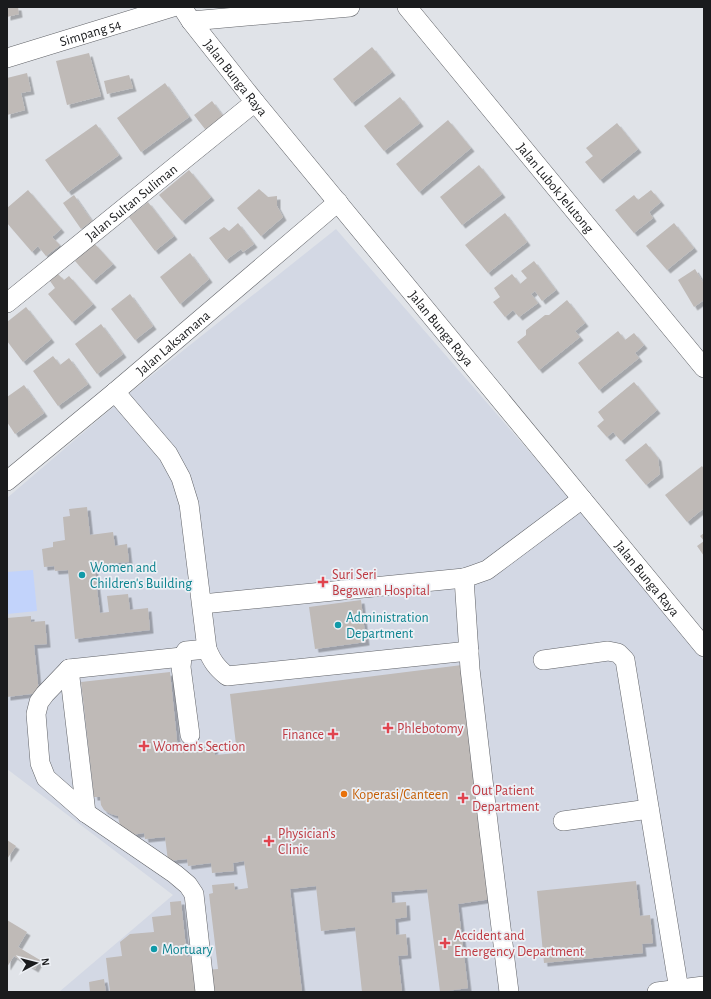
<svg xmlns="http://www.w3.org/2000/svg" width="711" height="999" font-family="'Alegreya Sans',sans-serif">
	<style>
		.built { fill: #d3d8e4 }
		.green { fill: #c2d3fb }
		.building { fill: #bfbab7; filter: url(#shadow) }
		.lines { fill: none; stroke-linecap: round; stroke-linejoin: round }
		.minor-casing { stroke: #616368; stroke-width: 20 }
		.minor { stroke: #fff; stroke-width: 19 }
		.culture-dot { fill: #0f9aa8; stroke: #edf0f5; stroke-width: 1.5 }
		.health-dot { fill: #e0444e; stroke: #edf0f5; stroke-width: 1.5 }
		.food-dot { fill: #e8710a; stroke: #edf0f5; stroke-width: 1.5 }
		.labels { text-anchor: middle; stroke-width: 3.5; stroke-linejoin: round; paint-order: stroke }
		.street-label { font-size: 14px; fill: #1a1b1d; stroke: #edf0f5 }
		.culture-label { font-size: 14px; fill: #0d838f; stroke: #edf0f5; text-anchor: start }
		.health-label { font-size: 14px; fill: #be3a42; stroke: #edf0f5; text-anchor: start }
		.food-label { font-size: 14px; fill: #c56008; stroke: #edf0f5; text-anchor: start }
	</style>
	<defs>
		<filter id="shadow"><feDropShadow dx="3.5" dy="3.5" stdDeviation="0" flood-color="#0004"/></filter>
	</defs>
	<rect width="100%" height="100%" fill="#e0e3e8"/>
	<path class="built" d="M336 229 575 504 704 661V992H59L173 895 7 769V498L126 396Z"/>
	<path class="green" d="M33 570 37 611 7 614V572Z"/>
	<g class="building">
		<path d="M7 7H18L19 14 7 17Z"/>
		<path d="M372 47 392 72 352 103 333 79Z"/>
		<path d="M89 53 101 96 67 105 56 61Z"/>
		<path d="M27 73 31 91 21 93 25 110 7 115V78Z"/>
		<path d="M129 75 133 88 107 94 104 81Z"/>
		<path d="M165 83 189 117 141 152 117 118Z"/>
		<path d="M400 97 420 123 384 151 364 126Z"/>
		<path d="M212 101 223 116 205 129 194 115Z"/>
		<path d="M448 120 471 148 419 192 396 164Z"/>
		<path d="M617 123 638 149 600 180 585 162 593 156 586 148Z"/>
		<path d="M96 124 119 155 68 192 45 160Z"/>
		<path d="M479 165 502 194 462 225 440 197Z"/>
		<path d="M189 170 211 197 182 221 159 195Z"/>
		<path d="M259 189 268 197 277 196V206L283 217 261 236 237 208Z"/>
		<path d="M28 190 61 229 52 237 60 245 46 256 38 246 32 252 7 223V208Z"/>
		<path d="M651 190 661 202 649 212 653 218 634 233 615 210 634 195 638 200Z"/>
		<path d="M74 195 92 221 81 229 63 203Z"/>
		<path d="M148 202 174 236 155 251 129 217Z"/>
		<path d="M505 213 527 242 488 273 465 245Z"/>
		<path d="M238 223 254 244 243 252 241 249 226 260 209 238 224 227 229 231Z"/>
		<path d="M674 223 694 248 667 270 646 246Z"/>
		<path d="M94 243 113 264 93 281 75 261Z"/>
		<path d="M190 253 209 279 180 304 160 277Z"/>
		<path d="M534 261 556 290 542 301 535 291 531 294 538 303 519 317 513 310 505 317 493 302 500 297 494 288 512 274 520 284 527 278 521 271Z"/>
		<path d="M695 269 704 284V300L694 307 678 280Z"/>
		<path d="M58 274 64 280 69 276 93 304 72 322 48 294 55 288 50 281Z"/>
		<path d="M130 294 153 326 135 340 111 309Z"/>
		<path d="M567 300 585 323 575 331 580 337 539 370 517 342 526 335V330L545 315H549Z"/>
		<path d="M26 307 51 339 23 362 7 341V322Z"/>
		<path d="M101 324 123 354 97 374 75 344Z"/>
		<path d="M618 331 625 340 634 333 644 345 635 353 639 358 599 390 578 363Z"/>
		<path d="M53 356 60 365 69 358 88 384 58 406 33 371Z"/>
		<path d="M634 382 657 410 621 441 613 432 607 437 597 426 604 420 598 412Z"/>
		<path d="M24 385 44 413 15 434 7 422V397Z"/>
		<path d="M646 443 658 458 660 474 646 485 625 460Z"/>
		<path d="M702 466 704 469V508L687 522 665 495Z"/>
		<path d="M87 507 90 535 113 532 115 546 127 544 129 562 94 565 100 613 109 612 107 596 128 594 130 610 148 608 150 630 75 639 68 570 55 571 54 566 44 567 42 549 53 547V542L65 540 63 517 70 516 69 509Z"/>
		<path d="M704 533V556L697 546 704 541 700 536Z"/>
		<path d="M361 600 366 642 315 649 309 607Z"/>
		<path d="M31 616V622L45 621 47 644 34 645 39 693 7 697V618Z"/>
		<path d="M462 665 491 899 458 904 468 988 440 992 427 889 391 892 392 903 406 902 407 917 395 919 396 935 406 934 408 955 398 956 402 992H362L355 927 321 931 316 886 290 889 302 992H209L207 970 218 969 209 894 213 893 212 885 234 883 235 890 248 888 244 861 233 863 234 871 212 873 211 863 188 866 187 859 168 861 165 837 145 839 144 833 132 835 121 827 119 822 118 816 111 814 104 810 101 805 100 797H94L81 682 170 672 178 750 214 746 215 755 237 753 230 694Z"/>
		<path d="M7 840 16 846 7 859Z"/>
		<path d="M636 881 640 916 650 915 653 943 642 944 643 953 544 963 537 891Z"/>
		<path d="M181 901 187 957 192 956 197 992H110L106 958 122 956 120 942 130 934 154 932 152 917 171 915 170 902Z"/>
		<path d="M7 920 27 932 18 947 40 960 35 969 14 956 7 967Z"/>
		<path d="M104 979 106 992H90L89 982Z"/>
	</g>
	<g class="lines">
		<g class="minor-casing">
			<g id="minor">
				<path id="s1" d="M182 7 191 21 255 102 704 647"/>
				<path id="s2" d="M407 7 704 368"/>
				<path d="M191 21 350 7"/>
				<path id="s3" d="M7 58 173 7"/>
				<path id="s4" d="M7 303 255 102"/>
				<path d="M115 392 168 454 181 478 189 504 207 649C212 661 216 667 227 676L469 651"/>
				<path id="s5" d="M7 481 115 392 338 202"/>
				<path d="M202 604 464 578"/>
				<path d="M543 660 608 651 618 653 625 660 679 990"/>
				<path d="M69 669 86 813 175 874 188 885 194 894 205 992"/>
				<path d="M190 735 181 667 182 657 186 651 207 649"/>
				<path d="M86 813 46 778 40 763 36 714 39 702 45 694 69 669 182 657"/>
				<path d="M563 821 649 809"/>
				<path d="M509 992 489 831 470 669 464 578 473 575 487 570 582 499"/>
				<path d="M657 992 704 986"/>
			</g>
		</g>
		<use href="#minor" class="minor"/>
	</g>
	<g class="culture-dot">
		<circle cx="82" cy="575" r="4"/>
		<circle cx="338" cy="625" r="4"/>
		<circle cx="154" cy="949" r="4"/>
	</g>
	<g class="health-dot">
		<path d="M321 576h4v4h4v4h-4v4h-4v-4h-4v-4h4z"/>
		<path d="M386 722h4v4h4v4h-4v4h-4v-4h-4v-4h4z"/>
		<path d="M331 728h4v4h4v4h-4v4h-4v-4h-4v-4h4z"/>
		<path d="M142 740h4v4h4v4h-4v4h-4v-4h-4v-4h4z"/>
		<path d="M461 792h4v4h4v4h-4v4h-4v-4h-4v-4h4z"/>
		<path d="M267 835h4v4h4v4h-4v4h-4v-4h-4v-4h4z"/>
		<path d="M443 937h4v4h4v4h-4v4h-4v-4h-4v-4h4z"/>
	</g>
	<circle class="food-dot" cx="344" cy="794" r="4"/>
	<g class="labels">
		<g class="street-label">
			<text dy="5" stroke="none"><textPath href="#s3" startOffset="87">Simpang 54</textPath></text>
			<text dy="5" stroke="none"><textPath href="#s1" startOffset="89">Jalan Bunga Raya</textPath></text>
			<text dy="5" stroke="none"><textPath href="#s2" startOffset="234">Jalan Lubok Jelutong</textPath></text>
			<text dy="5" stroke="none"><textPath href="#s4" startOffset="160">Jalan Sultan Suliman</textPath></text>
			<text dy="5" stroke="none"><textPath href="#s1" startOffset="413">Jalan Bunga Raya</textPath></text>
			<text dy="5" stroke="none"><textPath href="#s5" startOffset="216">Jalan Laksamana</textPath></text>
			<text dy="5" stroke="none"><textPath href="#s1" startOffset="737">Jalan Bunga Raya</textPath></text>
		</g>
		<g class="culture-label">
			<text x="90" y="572">Women and<tspan x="90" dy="16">Children's Building</tspan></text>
			<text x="346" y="622">Administration<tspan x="346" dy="16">Department</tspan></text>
			<text x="162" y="954">Mortuary</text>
		</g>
		<g class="health-label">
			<text x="332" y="579">Suri Seri<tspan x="332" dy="16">Begawan Hospital</tspan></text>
			<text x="397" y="733">Phlebotomy</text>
			<text x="324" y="739" text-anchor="end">Finance</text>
			<text x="153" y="751">Women's Section</text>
			<text x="472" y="795">Out Patient<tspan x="472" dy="16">Department</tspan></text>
			<text x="278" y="838">Physician's<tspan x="278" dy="16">Clinic</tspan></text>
			<text x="454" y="940">Accident and<tspan x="454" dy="16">Emergency Department</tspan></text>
		</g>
		<g class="food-label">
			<text x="352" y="799">Koperasi/Canteen</text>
		</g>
	</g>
	<rect width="711" height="999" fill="none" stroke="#1a1b1d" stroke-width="16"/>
	<g transform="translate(36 963) rotate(83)" stroke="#edf0f5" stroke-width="3" paint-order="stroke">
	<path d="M0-3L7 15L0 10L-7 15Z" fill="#1a1b1d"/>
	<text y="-6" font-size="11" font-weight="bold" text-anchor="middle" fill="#1a1b1d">N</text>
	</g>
</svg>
